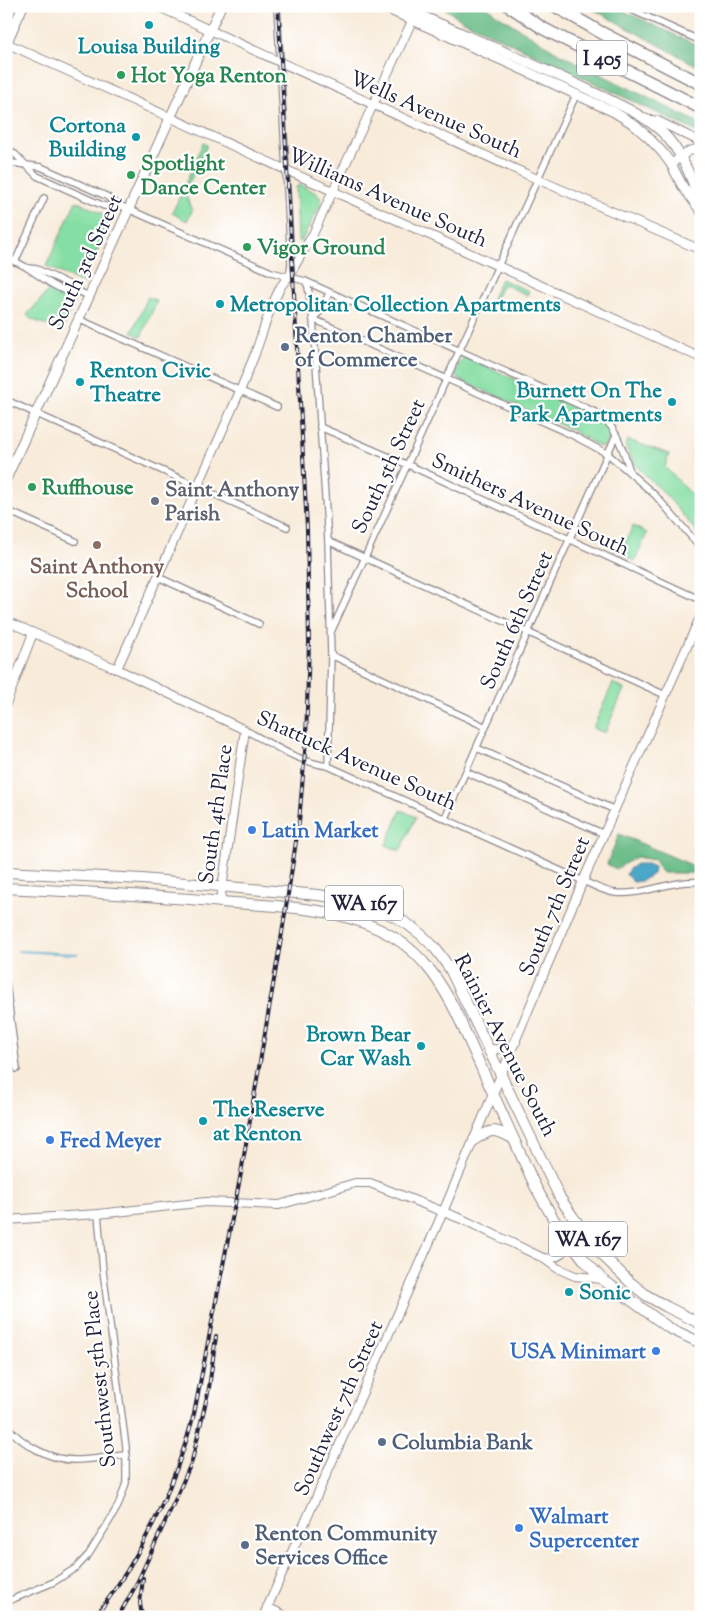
<svg xmlns="http://www.w3.org/2000/svg" width="707" height="1623" font-family="'Sorts Mill Goudy',serif">
	<style>
		.green { fill: #85dea3; stroke: #54806f }
		.forest { fill: #6cbd89; stroke: #477062 }
		.water { fill: #4ba8c9; stroke: #366582 }
		.lines { fill: none; stroke-linecap: round; stroke-linejoin: round }
		.stream { stroke: #4ba8c9; stroke-width: 2 }
		.minor-casing { stroke: #8d868a; stroke-width: 8 }
		.tertiary-casing { stroke: #8d868a; stroke-width: 10 }
		.secondary-casing { stroke: #8d868a; stroke-width: 11 }
		.primary-casing { stroke: #8d868a; stroke-width: 12 }
		.motorway-casing { stroke: #8d868a; stroke-width: 14 }
		.minor { stroke: #fff; stroke-width: 5.5 }
		.tertiary { stroke: #fff; stroke-width: 8 }
		.secondary { stroke: #fff; stroke-width: 9 }
		.primary { stroke: #fff; stroke-width: 10 }
		.motorway { stroke: #fff; stroke-width: 11 }
		.rail-casing { stroke: #22223b; stroke-width: 4 }
		.rail { stroke: #fff; stroke-width: 2; stroke-dasharray: 5.5; stroke-linecap: butt }
		.culture-dot { fill: #0f9aa8; stroke: #fff; stroke-width: 2 }
		.leisure-dot { fill: #2e9e5b; stroke: #fff; stroke-width: 2 }
		.service-dot { fill: #5c6f8a; stroke: #fff; stroke-width: 2 }
		.worship-dot { fill: #6b7280; stroke: #fff; stroke-width: 2 }
		.education-dot { fill: #8d6e63; stroke: #fff; stroke-width: 2 }
		.shop-dot { fill: #3f7fe0; stroke: #fff; stroke-width: 2 }
		.labels { text-anchor: middle; stroke-width: 4.5; stroke-linejoin: round; paint-order: stroke }
		.shield { fill: #fff; stroke: #646476; stroke-width: 1 }
		.shield-label { font-size: 20px; font-weight: bold; fill: #22223b }
		.culture-label { font-size: 21px; font-weight: bold; fill: #0d838f; stroke: #fff; text-anchor: start }
		.leisure-label { font-size: 21px; font-weight: bold; fill: #27864d; stroke: #fff; text-anchor: start }
		.street-label { font-size: 21px; fill: #22223b; stroke: #fff }
		.service-label { font-size: 21px; font-weight: bold; fill: #4e5e75; stroke: #fff; text-anchor: start }
		.worship-label { font-size: 21px; font-weight: bold; fill: #5b616d; stroke: #fff; text-anchor: start }
		.education-label { font-size: 21px; font-weight: bold; fill: #785e54; stroke: #fff }
		.shop-label { font-size: 21px; font-weight: bold; fill: #366cbe; stroke: #fff; text-anchor: start }
	</style>
	<rect width="100%" height="100%" fill="#fff"/>
	<filter id="ink" filterUnits="userSpaceOnUse"><feTurbulence type="fractalNoise" baseFrequency=".02" numOctaves="2"/><feDisplacementMap in="SourceGraphic" scale="10" xChannelSelector="R" yChannelSelector="G"/><feConvolveMatrix kernelMatrix="1 2 1 2 8 2 1 2 1" color-interpolation-filters="sRGB"/></filter>
	<filter id="wash" filterUnits="userSpaceOnUse"><feTurbulence type="fractalNoise" baseFrequency=".0096" numOctaves="4" result="noise"/><feDisplacementMap in="SourceGraphic" scale="20" xChannelSelector="R" yChannelSelector="G"/><feGaussianBlur stdDeviation="1.12" result="paint"/><feColorMatrix in="noise" values="0 0 0 0 0 0 0 0 0 0 0 0 0 0 0 0 0 1.4 0 .05"/><feComposite in="paint" operator="in"/></filter>
	<g filter="url(#wash)">
		<rect width="100%" height="100%" fill="#f8ebd9"/>
		<g class="green">
			<path d="M203 143 207 145 186 190 183 189Z"/>
			<path d="M300 185 318 194 322 202 301 242 298 241 296 187Z"/>
			<path d="M182 192 185 193 192 211 187 221 172 213Z"/>
			<path d="M76 201 112 218 83 283 46 266Z"/>
			<path d="M501 279 529 291 527 295 503 284 489 313 486 312Z"/>
			<path d="M49 290 75 302 61 331 31 319 27 315Z"/>
			<path d="M148 297 157 301 141 337 132 332Z"/>
			<path d="M463 358H467L602 418 611 430 610 438 603 447 598 446 572 430 458 379 455 376 457 368Z"/>
			<path d="M628 440 669 454 665 467 701 504V537C688 522 676 506 663 492 646 475 633 468 625 444Z"/>
			<path d="M633 526 647 533 635 561 620 554Z"/>
			<path d="M613 683 624 689 605 733 593 728Z"/>
			<path d="M401 810 416 817 400 851 386 845Z"/>
		</g>
		<g class="forest">
			<path d="M441 6H487L496 14 560 54 701 124V134L464 21Z"/>
			<path d="M587 6H613L701 47V68Z"/>
			<path d="M619 834 701 869V873H662L654 860 636 857 616 869 607 864Z"/>
		</g>
		<path class="water" d="M636 864H647L654 867 653 874 641 881 633 882 626 875 629 869Z"/>
		<g class="lines">
			<path class="stream" d="M18 951 77 954"/>
		</g>
	</g>
	<g filter="url(#ink)">
		<g class="lines">
			<g class="minor-casing">
				<g id="minor">
					<path d="M277 6 291 263 290 272"/>
					<path d="M623 6 701 41"/>
					<path d="M6 150 15 154 37 176 104 206 119 205"/>
					<path d="M6 160 12 163 41 167 106 196 119 205 271 272 305 281 595 412C617 424 623 451 631 474"/>
					<path d="M6 258C14 261 22 264 29 269 43 278 61 294 80 292"/>
					<path d="M15 262 44 198"/>
					<path d="M28 268 37 269 75 287 80 292 89 296"/>
					<path d="M306 282 308 287 313 319 328 541 331 655 328 766"/>
					<path d="M78 319 277 407"/>
					<path d="M313 319 572 435 608 454 631 474 655 495 701 548"/>
					<path d="M313 319 322 309 329 293"/>
					<path d="M6 400 287 527"/>
					<path d="M320 427 413 467 701 600"/>
					<path d="M6 510 75 541"/>
					<path d="M328 541 665 695"/>
					<path d="M158 577 259 624"/>
					<path d="M331 632 576 95"/>
					<path d="M331 655 486 727"/>
					<path d="M245 730C272 744 298 762 328 766L583 881C593 885 605 892 616 893 644 896 672 879 701 882"/>
					<path d="M477 748 615 810"/>
					<path d="M466 772 604 834"/>
					<path d="M445 818 616 435"/>
					<path d="M6 983 17 1069"/>
					<path d="M701 991 699 1000 701 1005"/>
					<path d="M6 1426C24 1445 49 1460 75 1460 92 1460 110 1456 127 1455"/>
					<path d="M6 1602 54 1582 77 1567 89 1554 107 1525 118 1506 126 1483V1447L103 1271 98 1214"/>
				</g>
			</g>
			<g class="tertiary-casing">
				<g id="tertiary">
					<path d="M157 6 537 179 701 250"/>
					<path d="M6 43 701 358"/>
					<path d="M645 119 658 121 701 142"/>
					<path d="M671 164 689 151 701 148"/>
					<path d="M6 621 117 669 245 730 220 902"/>
					<path d="M117 669 240 391 255 354 271 307 281 286 289 276 313 234 412 21"/>
					<path d="M6 704 33 633"/>
					<path d="M488 1048C499 1051 506 1048 516 1042"/>
					<path d="M6 1220 98 1214 206 1202 279 1205 355 1183H370L464 1220 543 1258 557 1268 575 1276 602 1279"/>
					<path d="M543 1258C555 1260 562 1256 566 1245L564 1237"/>
					<path d="M267 1607 288 1617"/>
					<path d="M263 1617 443 1212 583 881 701 615"/>
				</g>
			</g>
			<g class="secondary-casing">
				<g id="secondary">
					<path d="M381 6 517 67 614 112 632 123 648 137 663 153 671 164 683 187 701 211"/>
					<path d="M400 6C462 34 526 60 587 89 613 102 642 113 663 133 683 153 693 179 700 206"/>
					<path d="M6 44 23 6"/>
					<path d="M6 479 221 6"/>
				</g>
			</g>
			<g class="primary-casing">
				<g id="primary">
					<path d="M6 872 142 879 318 895C361 900 401 912 432 945 439 952 444 961 450 969L560 1198 573 1217 596 1249 631 1283 646 1295 667 1307 701 1324"/>
					<path d="M6 888C78 892 150 895 222 902 281 907 343 906 395 938 424 956 442 984 457 1014L535 1186 554 1220 564 1234 585 1261 602 1279 669 1328 701 1343"/>
					<path d="M474 1140C491 1129 494 1128 512 1138"/>
				</g>
			</g>
			<g class="motorway-casing">
				<g id="motorway">
					<path d="M509 6 544 29 701 108"/>
					<path d="M555 6 602 33 701 84"/>
				</g>
			</g>
			<use href="#minor" class="minor"/>
			<use href="#tertiary" class="tertiary"/>
			<use href="#secondary" class="secondary"/>
			<use href="#primary" class="primary"/>
			<use href="#motorway" class="motorway"/>
			<g class="rail-casing">
				<g id="rail">
					<path d="M95 1617C141 1558 175 1486 194 1414L241 1173 282 933 299 822 306 740 309 642 307 528 278 6"/>
					<path d="M118 1617 136 1585 176 1498 192 1461 209 1388 216 1336"/>
					<path d="M142 1617 140 1603 143 1578"/>
				</g>
			</g>
			<use href="#rail" class="rail"/>
		</g>
	</g>
	<g class="culture-dot">
		<circle cx="149" cy="25" r="5"/>
		<circle cx="136" cy="137" r="5"/>
		<circle cx="220" cy="304" r="5"/>
		<circle cx="80" cy="382" r="5"/>
		<circle cx="672" cy="402" r="5"/>
		<circle cx="421" cy="1046" r="5"/>
		<circle cx="203" cy="1121" r="5"/>
		<circle cx="569" cy="1292" r="5"/>
	</g>
	<g class="leisure-dot">
		<circle cx="121" cy="75" r="5"/>
		<circle cx="131" cy="175" r="5"/>
		<circle cx="247" cy="247" r="5"/>
		<circle cx="32" cy="487" r="5"/>
	</g>
	<g class="service-dot">
		<circle cx="285" cy="347" r="5"/>
		<circle cx="382" cy="1442" r="5"/>
		<circle cx="245" cy="1545" r="5"/>
	</g>
	<circle class="worship-dot" cx="155" cy="501" r="5"/>
	<circle class="education-dot" cx="97" cy="545" r="5"/>
	<g class="shop-dot">
		<circle cx="252" cy="830" r="5"/>
		<circle cx="50" cy="1140" r="5"/>
		<circle cx="656" cy="1351" r="5"/>
		<circle cx="519" cy="1528" r="5"/>
	</g>
	<g class="labels">
		<g class="shield">
			<rect x="577" y="40.5" width="50" height="35" rx="4"/>
			<rect x="325" y="885.5" width="78" height="35" rx="4"/>
			<rect x="549" y="1221.5" width="78" height="35" rx="4"/>
		</g>
		<g class="shield-label">
			<text x="602" y="65">I 405</text>
			<text x="364" y="910">WA 167</text>
			<text x="588" y="1246">WA 167</text>
		</g>
		<g class="culture-label">
			<text x="149" y="53" text-anchor="middle">Louisa Building</text>
			<text x="126" y="132" text-anchor="end">Cortona<tspan x="126" dy="24">Building</tspan></text>
			<text x="230" y="311">Metropolitan Collection Apartments</text>
			<text x="90" y="377">Renton Civic<tspan x="90" dy="24">Theatre</tspan></text>
			<text x="662" y="397" text-anchor="end">Burnett On The<tspan x="662" dy="24">Park Apartments</tspan></text>
			<text x="411" y="1041" text-anchor="end">Brown Bear<tspan x="411" dy="24">Car Wash</tspan></text>
			<text x="213" y="1116">The Reserve<tspan x="213" dy="24">at Renton</tspan></text>
			<text x="579" y="1299">Sonic</text>
		</g>
		<g class="leisure-label">
			<text x="131" y="82">Hot Yoga Renton</text>
			<text x="141" y="170">Spotlight<tspan x="141" dy="24">Dance Center</tspan></text>
			<text x="257" y="254">Vigor Ground</text>
			<text x="42" y="494">Ruffhouse</text>
		</g>
		<g class="street-label">
			<text transform="translate(436 114) rotate(24)" y="7">Wells Avenue South</text>
			<text transform="translate(388 197) rotate(24)" y="7">Williams Avenue South</text>
			<text transform="translate(85 262) rotate(-65)" y="7">South 3rd Street</text>
			<text transform="translate(388 466) rotate(-65)" y="7">South 5th Street</text>
			<text transform="translate(531 504) rotate(25)" y="7">Smithers Avenue South</text>
			<text transform="translate(516 620) rotate(-66)" y="7">South 6th Street</text>
			<text transform="translate(357 760) rotate(24)" y="7">Shattuck Avenue South</text>
			<text transform="translate(215 814) rotate(-82)" y="7">South 4th Place</text>
			<text transform="translate(554 906) rotate(-67)" y="7">South 7th Street</text>
			<text transform="translate(506 1045) rotate(63)" y="7">Rainier Avenue South</text>
			<text transform="translate(99 1379) rotate(-96)" y="7">Southwest 5th Place</text>
			<text transform="translate(338 1408) rotate(-66)" y="7">Southwest 7th Street</text>
		</g>
		<g class="service-label">
			<text x="295" y="342">Renton Chamber<tspan x="295" dy="24">of Commerce</tspan></text>
			<text x="392" y="1449">Columbia Bank</text>
			<text x="255" y="1540">Renton Community<tspan x="255" dy="24">Services Office</tspan></text>
		</g>
		<g class="worship-label">
			<text x="165" y="496">Saint Anthony<tspan x="165" dy="24">Parish</tspan></text>
		</g>
		<g class="education-label">
			<text x="97" y="573">Saint Anthony<tspan x="97" dy="24">School</tspan></text>
		</g>
		<g class="shop-label">
			<text x="262" y="837">Latin Market</text>
			<text x="60" y="1147">Fred Meyer</text>
			<text x="646" y="1358" text-anchor="end">USA Minimart</text>
			<text x="529" y="1523">Walmart<tspan x="529" dy="24">Supercenter</tspan></text>
		</g>
	</g>
	<rect width="707" height="1623" fill="none" stroke="#fff" stroke-width="25"/>
</svg>
